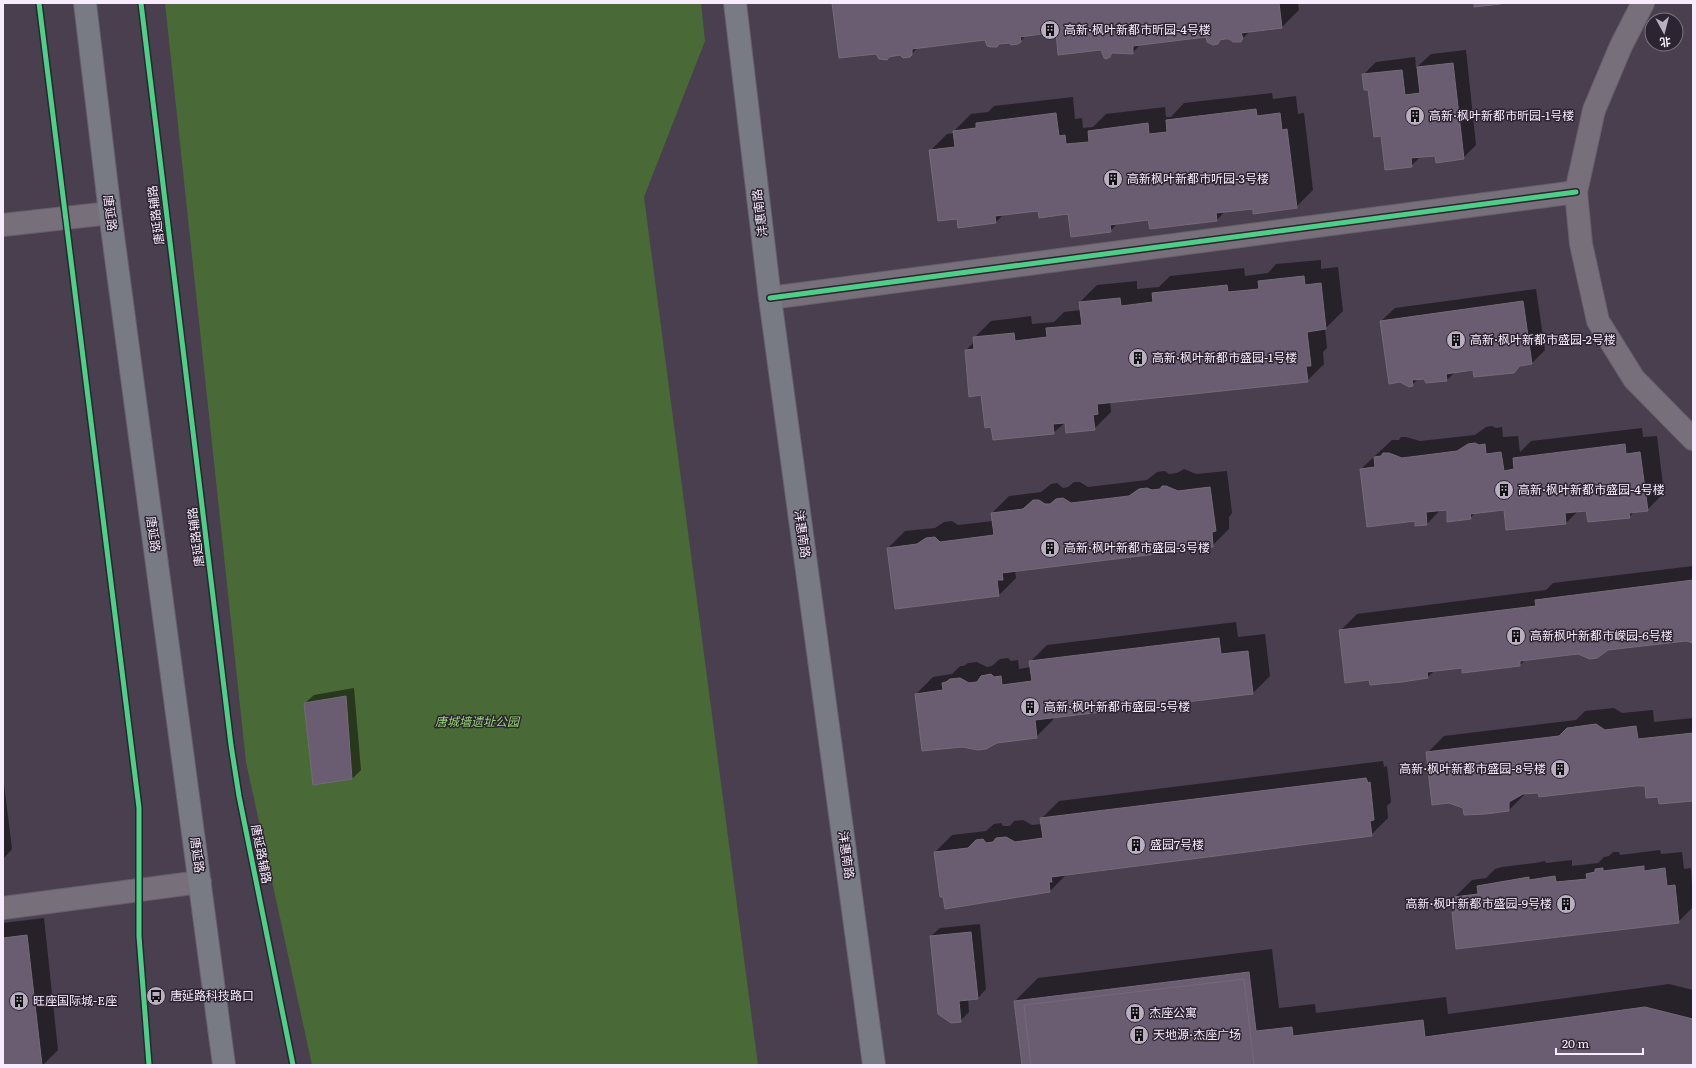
<svg xmlns="http://www.w3.org/2000/svg" width="1696" height="1068" font-family="Literata,'Noto Sans SC',serif">
	<style>
		.green { fill: #496937 }
		.shadow { fill: #0007 }
		.building { fill: #6b5d71; stroke: #736b78 }
		.lines { fill: none; stroke-linecap: round; stroke-linejoin: round }
		.minor-casing { stroke: #675e6c; stroke-width: 24 }
		.major-casing { stroke: #675e6c; stroke-width: 24 }
		.minor { stroke: #776f7a; stroke-width: 22 }
		.major { stroke: #797b84; stroke-width: 22 }
		.cycleway-casing { stroke: #2d2431; stroke-width: 8 }
		.cycleway { stroke: #4dcf88; stroke-width: 5 }
		.labels { text-anchor: middle; stroke-width: 3; stroke-linejoin: round; paint-order: stroke }
		.poi-label { font-size: 12px; fill: #f7ebfd; stroke: #2d2431; text-anchor: start }
		.street-label { font-size: 12px; fill: #f7ebfd; stroke: #2d2431 }
		.park-label { font-size: 12px; font-style: italic; fill: #98d874; stroke: #2d2431 }
	</style>
	<rect width="100%" height="100%" fill="#493f4e"/>
	<path class="green" d="M165 3H701L705 41 644 197 758 1065H312L246 762Z"/>
	<g class="shadow">
		<path d="M833 3H1298L1299 10 1282 27 1250 31 1240 41 1230 38H1223L1218 43 1206 36 1141 44 1132 53 1114 52 1110 56 1102 49 1057 31 1027 35 1020 41 985 39 919 47 909 56 900 54Z"/>
		<path d="M1466 50 1476 145 1463 158 1436 155 1421 156 1411 166 1382 135 1369 89 1363 75 1376 62 1415 57 1416 68 1431 54Z"/>
		<path d="M1272 93 1273 99 1296 96 1298 114 1304 113 1313 190 1296 207 1254 208 1225 211 1217 220 1149 219 1118 223 1110 231 1069 213 1039 209 1004 214 996 222 958 218 930 151 947 134 955 133 954 131 971 114 988 112 994 106 1073 97 1075 119 1082 118 1083 128 1093 127 1106 114 1165 107 1166 117H1171L1184 103Z"/>
		<path d="M1321 260V269L1338 267 1343 311 1325 329 1327 348 1323 352 1324 364 1307 381 1110 402 1111 412 1094 429 1066 422 1053 433 992 426 966 350 975 341 974 338 991 321 1031 316 1032 324 1054 322 1064 312 1081 310 1080 302 1097 285 1137 281V289L1159 287 1170 276 1244 268 1245 276 1268 273 1276 264Z"/>
		<path d="M1536 289 1545 350 1532 363 1522 365 1514 372 1474 368 1455 372 1447 380 1419 378 1412 385 1381 321 1395 308Z"/>
		<path d="M1492 426 1496 428 1502 427 1503 437 1518 436 1520 452 1531 441 1642 428 1643 437 1657 436 1664 493 1647 510 1634 512 1629 517 1587 510 1578 511 1566 523 1504 509 1476 512 1470 518 1448 509H1441L1427 524 1416 520 1361 469 1392 440H1399L1401 437H1406L1420 441 1475 435 1486 427Z"/>
		<path d="M1184 469 1196 474 1227 471 1232 513 1229 517V529L1212 546 1015 570 1016 578 999 595 888 548 905 531 935 528 944 522 952 521 958 525 993 521 992 513 1009 496 1041 492 1051 484 1057 483 1063 488 1068 487 1074 482H1080L1088 487 1147 480 1157 472 1165 471 1169 474 1177 473Z"/>
		<path d="M1693 566V642L1686 640 1526 659 1520 665 1463 667 1435 670 1428 677 1370 679 1340 631 1357 614 1546 590 1553 583Z"/>
		<path d="M1236 622 1238 637 1265 634 1270 676 1253 693 1053 717V720L1036 737 916 694 933 677 952 674 960 666H964L968 663 977 662 987 667 992 666 1000 659 1008 658 1011 661 1018 660 1019 669 1031 667 1030 662 1047 645Z"/>
		<path d="M354 688 361 770 352 779 305 703 314 695Z"/>
		<path d="M1614 708 1622 713 1653 710 1654 722 1693 718V800L1659 796 1646 785 1526 793 1509 810 1464 807 1427 753 1444 736 1576 720 1585 711Z"/>
		<path d="M1383 761 1384 767 1387 766 1391 802 1387 806 1388 818 1371 835 1067 874 1050 891 946 908 935 852 952 835 986 831 994 824 1001 823 1003 826H1010L1014 821 1023 820 1032 825 1042 824V818L1059 801Z"/>
		<path d="M3 775 12 849 3 859Z"/>
		<path d="M1660 850 1661 854 1682 852 1684 869 1691 868 1693 907 1678 922 1453 913 1456 909 1455 897 1472 880 1486 878 1495 869 1502 867 1535 863 1545 861 1546 863 1572 860V866L1598 863 1604 857 1609 856 1613 852H1619L1620 855Z"/>
		<path d="M44 918 58 1050 43 1065H3V923Z"/>
		<path d="M980 924 986 989 978 998 968 999 969 1012 960 1021 931 936 940 928Z"/>
		<path d="M1272 949 1279 1008 1315 1004 1316 1013 1446 997 1448 1014 1669 984 1693 990V1065H1023L1015 1001 1038 978Z"/>
	</g>
	<g class="building">
		<path d="M832 3H1279L1282 28 1241 33 1243 38 1241 42H1233L1229 39H1225L1220 40 1218 44 1213 45 1207 42 1206 37 1133 46V54L1112 53 1110 57 1106 59 1104 58 1101 50 1058 55 1056 32 1020 37 1021 42 1018 44 1011 45 1010 43 999 44 997 47H991L987 46 985 40 912 49V55L910 57 903 58 900 55 889 57 887 60 879 59 876 54 839 58Z"/>
		<path d="M1474 3H1501V4L1474 7Z"/>
		<path d="M1453 63 1464 159 1436 163 1435 156 1411 158 1412 167 1385 170 1381 136 1374 137 1368 90H1364L1362 74 1402 70 1405 95 1420 93 1417 67Z"/>
		<path d="M1256 109 1257 116 1280 113 1282 130 1287 129 1297 208 1253 214V209L1216 213 1217 221 1150 229 1148 220 1110 225 1111 232 1071 237 1068 214 1039 218 1038 211 995 216 996 223 958 228 957 219 938 221 929 150 955 147 953 131 976 128V123L1056 113 1059 136 1065 135 1066 144 1089 142 1088 131 1148 123 1149 134 1167 132 1166 120Z"/>
		<path d="M1304 276 1305 285 1321 283 1326 329 1307 332 1311 366H1306L1308 382 1097 404 1098 414 1093 415 1095 430 1066 433 1065 423 1053 424 1054 434 993 440 991 427 985 428 981 395 969 397 965 350 974 349 973 337 1014 333 1015 341 1047 337 1046 328 1082 325 1079 302 1120 298 1121 306 1153 302 1152 293 1227 285 1228 292 1259 289 1258 281Z"/>
		<path d="M1523 301 1532 364 1520 366 1514 373 1474 377 1473 370 1446 374 1447 381 1426 383 1424 379 1412 380 1413 386 1409 387 1400 382 1389 384 1380 321Z"/>
		<path d="M1475 443 1479 445 1485 444 1486 454 1501 452 1504 471 1514 469 1513 458 1625 444 1626 454 1640 452 1648 511 1629 513 1630 518 1588 522 1586 511 1565 513 1566 524 1506 530 1504 510 1470 514 1471 519 1447 522V510L1426 512 1427 525 1415 526V521L1367 527 1360 469 1375 467 1374 457 1381 456 1383 453H1389L1402 458 1457 451 1468 444Z"/>
		<path d="M1162 486H1166L1178 491 1210 487 1216 531 1212 532 1213 547 1002 573 1003 580H997L999 596 895 609 887 548 917 544 926 538 935 537 940 542 994 535 991 513 1023 509 1033 500H1039L1045 504H1050L1056 499 1063 498 1071 503 1129 496 1139 489 1147 488 1152 490 1160 489Z"/>
		<path d="M1693 580V643L1686 641 1608 650 1597 658 1590 659 1578 654 1520 661V666L1462 673V668L1427 672 1428 678 1402 682 1370 685 1369 680 1345 683 1339 630 1536 606 1535 600Z"/>
		<path d="M1219 638 1221 654 1248 651 1253 694 1035 720 1037 738 997 743 986 749 978 750 962 747 922 751 915 694 943 690 942 683 946 682 950 679 960 678 969 683 977 682 981 676 991 674 994 677 1001 676 1002 685 1032 681 1029 661Z"/>
		<path d="M346 696 352 779 313 785 304 703Z"/>
		<path d="M1596 724 1605 730 1636 726 1638 739 1693 733V801L1659 804 1658 797 1646 798 1645 786H1636L1539 797 1538 793 1523 794 1509 802V811L1486 814 1464 815 1463 808 1449 803 1432 805 1426 752 1559 736 1567 728Z"/>
		<path d="M1366 778 1368 783 1370 782 1374 820 1370 821 1372 836 1051 877 1052 882H1049L1050 892 945 909 943 897H940L934 852 968 848 976 840 983 839 986 843 993 842 996 838 1006 837 1015 842 1043 838 1040 818Z"/>
		<path d="M1644 866V871L1665 868 1667 886 1675 885 1679 923 1456 949 1452 912H1455L1454 897 1478 894 1477 886 1529 877V880L1555 876 1556 882 1587 879 1586 874 1595 872V869L1603 868V871Z"/>
		<path d="M971 932 978 999 959 1001 961 1022 951 1023 938 1014 930 936Z"/>
		<path d="M27 935 42 1065H3V938Z"/>
		<path d="M1249 972 1256 1031 1292 1027 1293 1036 1423 1020 1425 1037 1645 1007 1693 1019V1065H1022L1014 1001Z"/>
		<path d="M1244 979 1254 1065H1031L1024 1005Z"/>
	</g>
	<g class="lines">
		<g class="minor-casing">
			<g id="minor">
				<path d="M1643 3 1621 46 1594 110 1576 192 1581 244 1598 321 1634 379 1693 439"/>
				<path d="M3 225 110 213"/>
				<path d="M770 298 1576 192"/>
				<path d="M3 908 200 882"/>
			</g>
		</g>
		<g class="major-casing">
			<g id="major">
				<path d="M85 3 110 213 224 1065"/>
				<path d="M735 3 770 298 874 1065"/>
			</g>
		</g>
		<use href="#minor" class="minor"/>
		<use href="#major" class="major"/>
		<g class="cycleway-casing">
			<g id="cycleway">
				<path d="M39 3 139 808V936L149 1065"/>
				<path d="M141 3 231 745 239 796 293 1065"/>
				<path d="M770 298 1576 192"/>
			</g>
		</g>
		<use href="#cycleway" class="cycleway"/>
	</g>
	<defs>
		<g id="building-disc" transform="scale(1)"><circle r="9.5" fill="#baafc0" stroke="#2d2431"/><path d="M-4-6H4V6H1V3H-1V6H-4ZM-2.5-4.3h1.7v1.8h-1.7ZM.8-4.3h1.7v1.8H.8ZM-2.5-1h1.7V.8h-1.7ZM.8-1h1.7V.8H.8Z" fill="#111"/></g>
		<g id="bus-disc" transform="scale(1)"><circle r="9.5" fill="#baafc0" stroke="#2d2431"/><path d="M-5-6H5V4H4V6H2V4H-2V6H-4V4H-5ZM-3.5-4V0h7V-4ZM-3.5 1.2v1.5H-2V1.2ZM2 1.2v1.5H3.5V1.2Z" fill="#111"/></g>
	</defs>
	<g fill-rule="evenodd">
		<use href="#building-disc" x="1050" y="30"/>
		<use href="#building-disc" x="1415" y="116"/>
		<use href="#building-disc" x="1113" y="179"/>
		<use href="#building-disc" x="1456" y="340"/>
		<use href="#building-disc" x="1138" y="358"/>
		<use href="#building-disc" x="1504" y="490"/>
		<use href="#building-disc" x="1050" y="548"/>
		<use href="#building-disc" x="1516" y="636"/>
		<use href="#building-disc" x="1030" y="707"/>
		<use href="#building-disc" x="1560" y="769"/>
		<use href="#building-disc" x="1136" y="845"/>
		<use href="#building-disc" x="1566" y="904"/>
		<use href="#bus-disc" x="156" y="996"/>
		<use href="#building-disc" x="19" y="1001"/>
		<use href="#building-disc" x="1135" y="1013"/>
		<use href="#building-disc" x="1139" y="1035"/>
	</g>
	<g class="labels">
		<g class="poi-label">
			<text x="1064" y="34">高新·枫叶新都市昕园-4号楼</text>
			<text x="1429" y="120">高新·枫叶新都市昕园-1号楼</text>
			<text x="1127" y="183">高新枫叶新都市听园-3号楼</text>
			<text x="1470" y="344">高新·枫叶新都市盛园-2号楼</text>
			<text x="1152" y="362">高新·枫叶新都市盛园-1号楼</text>
			<text x="1518" y="494">高新·枫叶新都市盛园-4号楼</text>
			<text x="1064" y="552">高新·枫叶新都市盛园-3号楼</text>
			<text x="1530" y="640">高新枫叶新都市嵘园-6号楼</text>
			<text x="1044" y="711">高新·枫叶新都市盛园-5号楼</text>
			<text x="1546" y="773" text-anchor="end">高新·枫叶新都市盛园-8号楼</text>
			<text x="1150" y="849">盛园7号楼</text>
			<text x="1552" y="908" text-anchor="end">高新·枫叶新都市盛园-9号楼</text>
			<text x="170" y="1000">唐延路科技路口</text>
			<text x="33" y="1005">旺座国际城-E座</text>
			<text x="1149" y="1017">杰座公寓</text>
			<text x="1153" y="1039">天地源·杰座广场</text>
		</g>
		<g class="street-label">
			<text transform="translate(110 213) rotate(83)" y="4">唐延路</text>
			<text transform="translate(760 213) rotate(-97)" y="4">沣惠南路</text>
			<text transform="translate(156 215) rotate(-97)" y="4">唐延路辅路</text>
			<text transform="translate(153 534) rotate(82)" y="4">唐延路</text>
			<text transform="translate(802 534) rotate(82)" y="4">沣惠南路</text>
			<text transform="translate(196 537) rotate(-97)" y="4">唐延路辅路</text>
			<text transform="translate(261 854) rotate(79)" y="4">唐延路辅路</text>
			<text transform="translate(197 855) rotate(82)" y="4">唐延路</text>
			<text transform="translate(846 855) rotate(82)" y="4">沣惠南路</text>
		</g>
		<g class="park-label">
			<text x="477" y="726">唐城墙遗址公园</text>
		</g>
	</g>
	<rect width="1696" height="1068" fill="none" stroke="#f7ebfd" stroke-width="8"/>
	<g transform="translate(1664 32) rotate(173)"><circle r="19" fill="#2d2431" stroke="#7e7483"/>
	<path d="M0-3L7 15L0 10L-7 15Z" fill="#baafc0"/>
	<text y="-6" font-size="11" font-weight="bold" text-anchor="middle" fill="#f7ebfd">北</text>
	</g>
	<path d="M1556 1048v6h87v-6" fill="none" stroke="#f7ebfd" stroke-width="2"/>
	<text x="1562" y="1048" font-size="12" fill="#f7ebfd" stroke="#2d2431" stroke-width="3" paint-order="stroke">20 m</text>
</svg>
